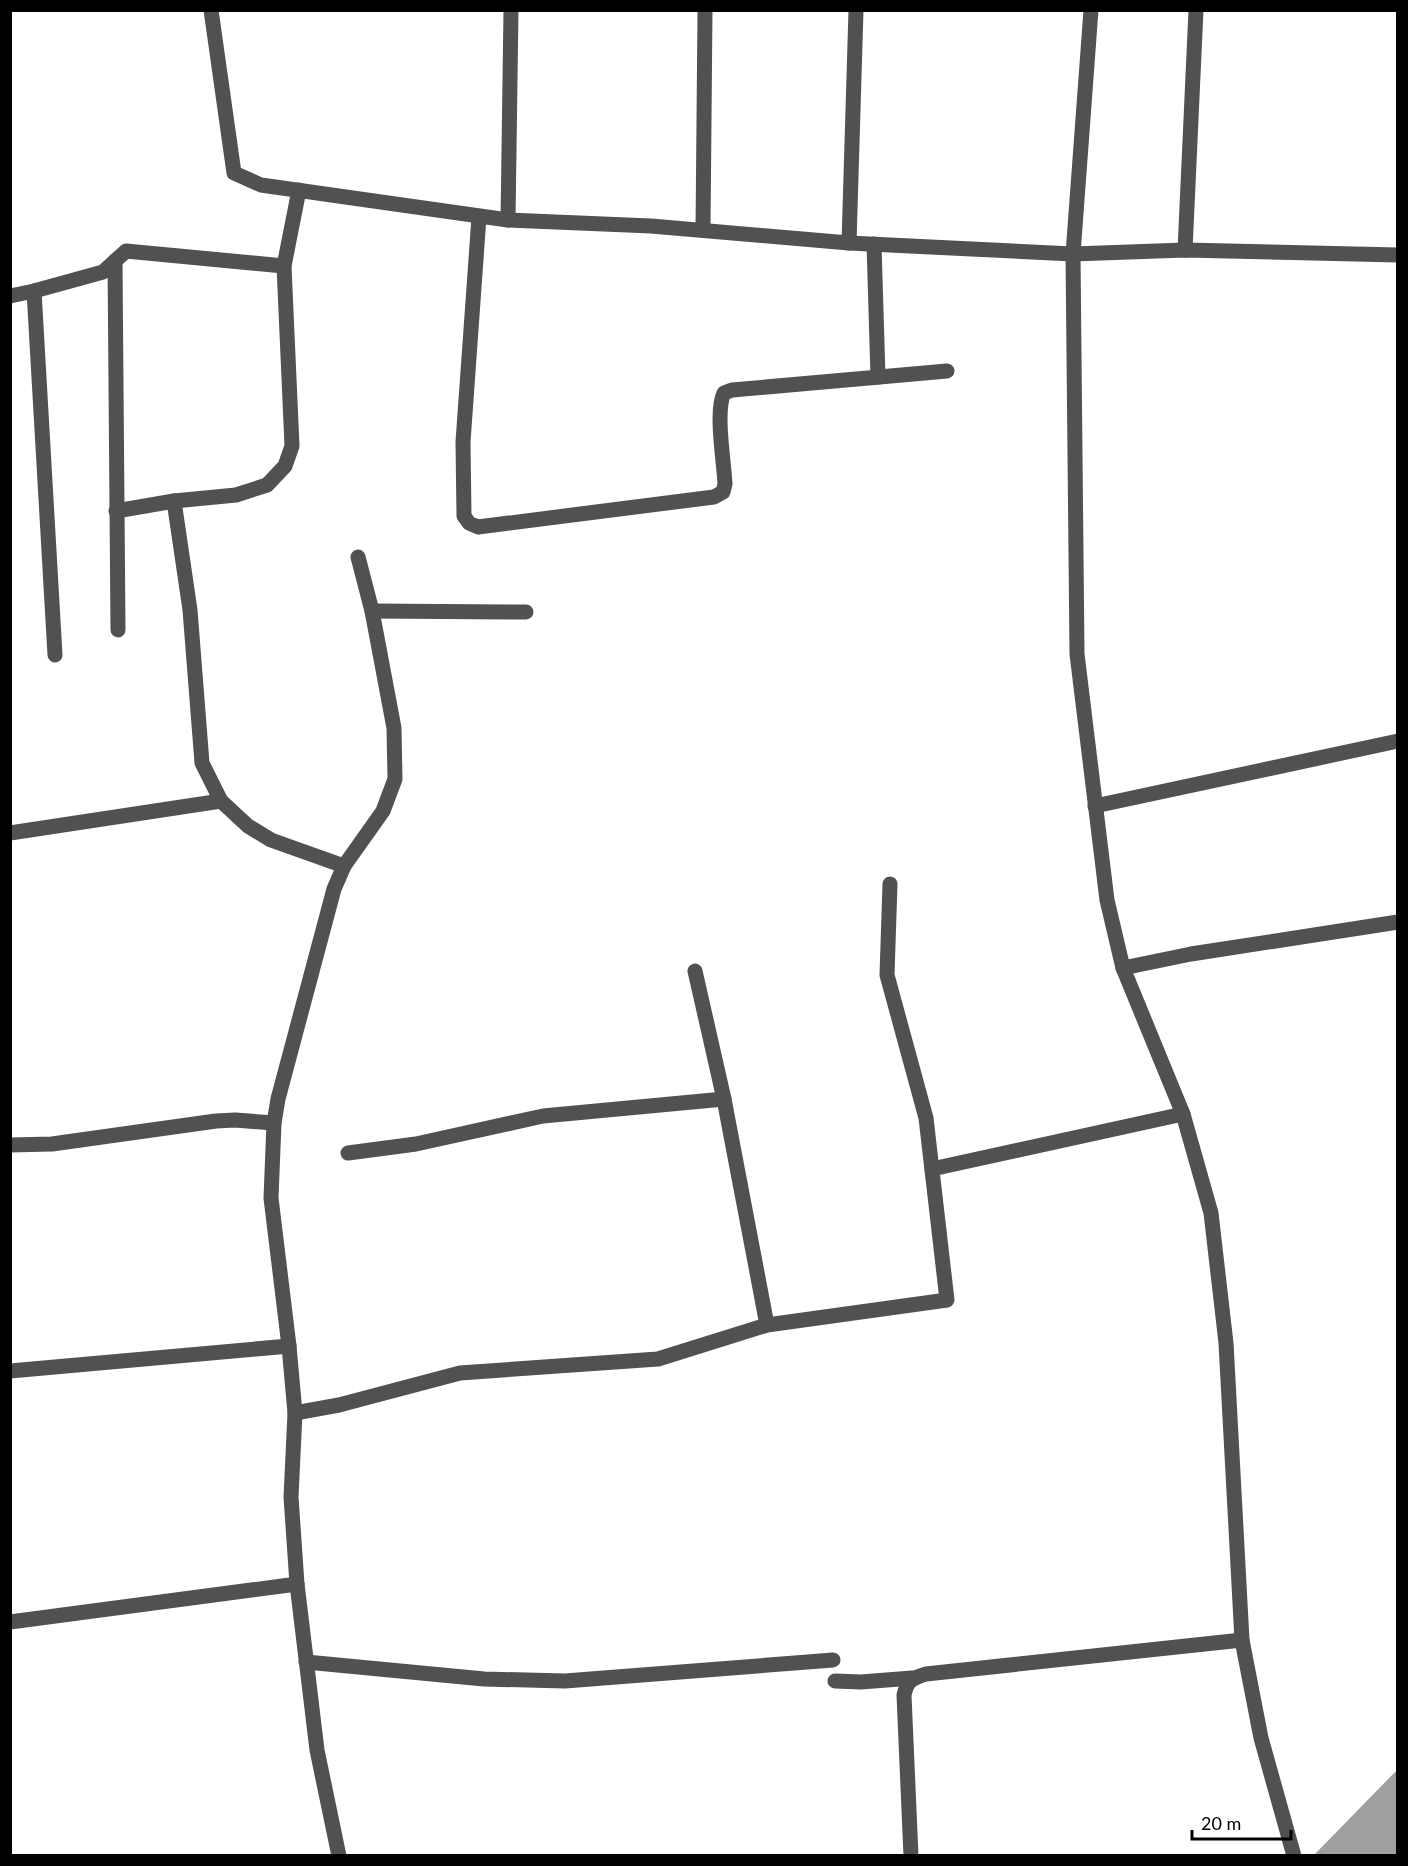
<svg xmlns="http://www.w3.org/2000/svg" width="1408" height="1866" font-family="Lato,sans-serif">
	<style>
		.water { fill: #9f9f9f }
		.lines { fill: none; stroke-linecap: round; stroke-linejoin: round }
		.minor { stroke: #515151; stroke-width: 15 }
	</style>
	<rect width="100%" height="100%" fill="#fff"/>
	<path class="water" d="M1397 1770V1855H1314Z"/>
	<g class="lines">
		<g class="minor">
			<path d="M211 10 234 173 261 185 508 220 651 226 849 243 1073 254 1185 250 1398 255"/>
			<path d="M1091 10 1073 254 1077 654 1107 900 1123 968 1183 1114 1211 1213 1226 1343 1242 1640 1261 1738 1294 1856"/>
			<path d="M479 217 463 442 464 516 469 523 478 527 714 497 723 492 725 484C724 462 715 411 724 393L732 390 947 371"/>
			<path d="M508 220 511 10"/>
			<path d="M703 230 705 10"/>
			<path d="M849 243 856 10"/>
			<path d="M874 244 878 377"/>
			<path d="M1185 250 1196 10"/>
			<path d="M115 261 118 630"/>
			<path d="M34 291 55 655"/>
			<path d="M10 296 34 291 103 272 126 251 284 266"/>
			<path d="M174 501 190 610 202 763 221 801 248 826 271 840 344 866"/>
			<path d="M116 511 174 501 236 495 267 485 285 466 292 446 284 266 299 190"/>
			<path d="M372 611 526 612"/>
			<path d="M1095 806 1398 741"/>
			<path d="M10 833 221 801"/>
			<path d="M1123 968 1191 954 1398 922"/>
			<path d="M695 971 724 1099 767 1325"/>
			<path d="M10 1145 52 1144 216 1121 235 1120 274 1123"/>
			<path d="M348 1153 416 1144 543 1116 724 1099"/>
			<path d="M932 1169 1183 1114"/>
			<path d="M289 1346 271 1198 274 1123 278 1099 334 889 344 866 383 811 395 779 394 728 372 611 358 557"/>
			<path d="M10 1371 289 1346 295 1413 291 1497 297 1584 317 1750 339 1856"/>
			<path d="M295 1413 339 1405 460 1373 658 1359 767 1325 947 1300 926 1118 887 975 890 884"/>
			<path d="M10 1622 297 1584"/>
			<path d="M306 1662 484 1679 565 1681 833 1660"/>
			<path d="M835 1681 861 1682 912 1678"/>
			<path d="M911 1856 904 1695C907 1681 912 1678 926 1674L1242 1640"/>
		</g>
	</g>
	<rect width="1408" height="1866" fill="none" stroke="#000000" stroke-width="24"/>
	<path d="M1192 1830v9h99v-9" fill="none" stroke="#000000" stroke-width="3"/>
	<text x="1201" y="1830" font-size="18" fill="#000000" stroke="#ffffff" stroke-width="4.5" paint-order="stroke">20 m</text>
</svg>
